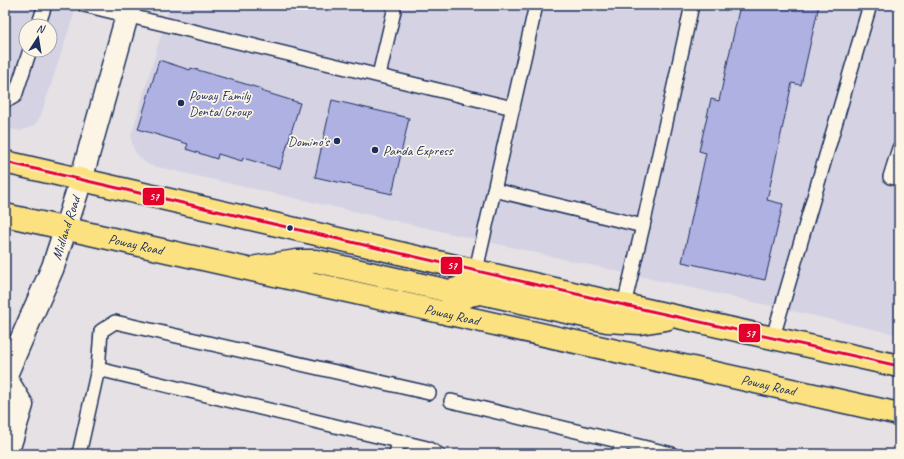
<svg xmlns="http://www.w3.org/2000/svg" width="904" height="459" font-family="Caveat,sans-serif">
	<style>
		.built { fill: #d5d3e3; fill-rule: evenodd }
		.building { fill: #afb1e2; stroke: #1b2f5e }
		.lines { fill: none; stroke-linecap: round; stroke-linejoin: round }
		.lane-casing { stroke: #1b2f5e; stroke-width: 16 }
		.secondary-casing { stroke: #1b2f5e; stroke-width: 25 }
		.primary-casing { stroke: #1b2f5e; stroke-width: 25 }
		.lane { stroke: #fcf5e5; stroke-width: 13 }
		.secondary { stroke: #fcf5e5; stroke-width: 22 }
		.primary { stroke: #fbe180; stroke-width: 22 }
		.bus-1-casing { stroke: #fcf5e5; stroke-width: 6 }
		.bus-1 { stroke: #e4002b; stroke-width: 3 }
		.poi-dot { fill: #1b2f5e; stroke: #fcf5e5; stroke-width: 1.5 }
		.labels { text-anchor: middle; stroke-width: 3.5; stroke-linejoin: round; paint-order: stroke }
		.poi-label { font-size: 14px; fill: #1b2f5e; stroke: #fcf5e5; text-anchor: start }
		.street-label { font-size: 14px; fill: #1b2f5e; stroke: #fcf5e5 }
		.line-badge { stroke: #fcf5e5; stroke-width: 1.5 }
		.badge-label { font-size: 11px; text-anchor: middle; font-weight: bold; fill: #fff }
	</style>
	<rect width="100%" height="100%" fill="#e5e1e4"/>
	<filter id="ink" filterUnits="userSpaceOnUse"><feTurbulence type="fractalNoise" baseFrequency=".025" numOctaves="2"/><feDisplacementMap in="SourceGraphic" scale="8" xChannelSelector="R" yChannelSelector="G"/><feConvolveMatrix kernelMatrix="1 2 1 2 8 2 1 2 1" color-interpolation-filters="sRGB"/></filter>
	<g filter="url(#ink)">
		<g class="built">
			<path d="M5 5H77L41 115 35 125 21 131 5 128ZM26 26H50V50H26Z"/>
			<path d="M170 5H899V335L149 165 141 159 136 153 132 144 131 136Z"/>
		</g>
		<g class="building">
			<path d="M740 5H819L801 85 792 83 767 200 783 204 765 280 682 262 706 153 699 151 711 99 719 101Z"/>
			<path d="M159 60 190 70 191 68 242 83 262 89 261 91 300 103 280 169 243 158 242 161 218 154 217 159 186 149 188 144 138 129Z"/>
			<path d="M332 100 409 118 392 194 315 177Z"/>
		</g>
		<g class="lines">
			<g class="lane-casing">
				<g id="lane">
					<path d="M84 5 513 108"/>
					<path d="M38 26 45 5"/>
					<path d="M379 75 394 11 393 5"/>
					<path d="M5 98 10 99 15 96 30 50"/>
					<path d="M899 148 890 177 899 179"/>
					<path d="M494 190 643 226"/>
					<path d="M476 270 536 5"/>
					<path d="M624 305 643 226 692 5"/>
					<path d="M773 337 870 5"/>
					<path d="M98 369 101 331 115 322 429 393"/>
					<path d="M451 401 672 454"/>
					<path d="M79 454 98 369 427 448 438 454"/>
					<path d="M396 454 399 441"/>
					<path d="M619 454 622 442"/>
				</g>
			</g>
			<g class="secondary-casing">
				<g id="secondary">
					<path id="s1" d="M5 377 53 267 81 180 130 5"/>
					<path d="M5 377 22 405 7 454"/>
				</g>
			</g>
			<g class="primary-casing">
				<g id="primary">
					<path d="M5 162 624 305 899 366"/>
					<path id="s2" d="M5 215 899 414"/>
					<path d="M257 267 297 261H316L449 291 460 288 471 282"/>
					<path d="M448 314 452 303 470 295 481 293 607 321 640 323 666 319"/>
				</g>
			</g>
			<use href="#lane" class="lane"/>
			<use href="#secondary" class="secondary"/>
			<use href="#primary" class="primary"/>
			<g class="bus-1-casing">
				<path id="bus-1" d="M5 162 624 305 899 366"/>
			</g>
			<use href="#bus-1" class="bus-1"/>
		</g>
	</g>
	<g class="poi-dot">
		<circle cx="181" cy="103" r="4"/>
		<circle cx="337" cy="141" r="4"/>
		<circle cx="375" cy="150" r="4"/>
		<circle cx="290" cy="228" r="3.5"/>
	</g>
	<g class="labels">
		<g class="poi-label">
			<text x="189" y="100">Poway Family<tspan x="189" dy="16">Dental Group</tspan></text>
			<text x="329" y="146" text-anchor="end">Domino's</text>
			<text x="383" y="155">Panda Express</text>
		</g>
		<g class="street-label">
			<text dy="5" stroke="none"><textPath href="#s1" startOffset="161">Midland Road</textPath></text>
			<text dy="5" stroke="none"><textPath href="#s2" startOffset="134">Poway Road</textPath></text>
			<text dy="5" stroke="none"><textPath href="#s2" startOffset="458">Poway Road</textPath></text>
			<text dy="5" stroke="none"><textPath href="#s2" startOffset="782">Poway Road</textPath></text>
		</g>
	</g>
	<g class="line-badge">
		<rect x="142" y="187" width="23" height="19" rx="4" fill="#e4002b"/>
		<rect x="440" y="256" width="23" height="19" rx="4" fill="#e4002b"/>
		<rect x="738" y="323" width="23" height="20" rx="4" fill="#e4002b"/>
	</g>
	<g class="badge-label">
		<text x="154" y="200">57</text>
		<text x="452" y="269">57</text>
		<text x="750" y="337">57</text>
	</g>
	<rect width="904" height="459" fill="none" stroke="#fcf5e5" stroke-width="20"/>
	<rect x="10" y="10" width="884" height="439" fill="none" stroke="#1b2f5e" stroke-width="1.5" filter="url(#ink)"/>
	<g transform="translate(38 38) rotate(12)"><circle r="19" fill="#fcf5e5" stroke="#a2a6af"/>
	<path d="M0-3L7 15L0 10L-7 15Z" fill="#1b2f5e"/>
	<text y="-6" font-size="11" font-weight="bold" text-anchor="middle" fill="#1b2f5e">N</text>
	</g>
</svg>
